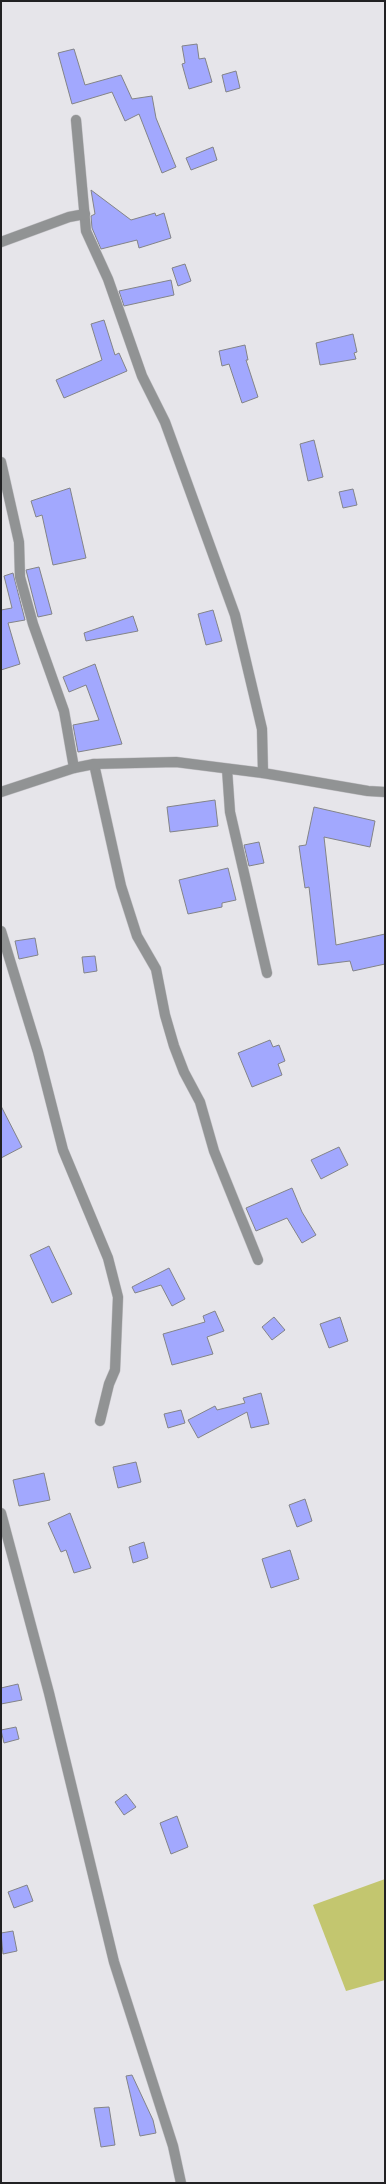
<svg xmlns="http://www.w3.org/2000/svg" width="386" height="2184" font-family="'Nunito Sans',sans-serif">
	<style>
		.green { fill: #c3c66f }
		.building { fill: #a2a8fe; stroke: #838488 }
		.lines { fill: none; stroke-linecap: round; stroke-linejoin: round }
		.street-casing { stroke: #c3c2c6; stroke-width: 11 }
		.street { stroke: #919394; stroke-width: 10 }
	</style>
	<rect width="100%" height="100%" fill="#e6e5ea"/>
	<path class="green" d="M385 1879V1980L346 1991 313 1905Z"/>
	<g class="building">
		<path d="M197 44 199 59 205 58 212 82 189 89 182 64 185 63 182 46Z"/>
		<path d="M74 49 85 85 121 75 132 99 152 96 156 118 176 167 162 173 139 114 125 121 112 92 72 104 58 53Z"/>
		<path d="M236 71 240 88 226 92 222 75Z"/>
		<path d="M213 147 217 160 191 170 186 158Z"/>
		<path d="M91 190 131 220 155 213 156 216 164 213 171 238 139 248 137 240 101 249 92 228 91 216 95 214Z"/>
		<path d="M185 264 191 281 178 286 172 268Z"/>
		<path d="M171 280 174 295 124 306 119 291Z"/>
		<path d="M104 320 115 355 119 353 127 371 64 398 56 380 102 360 91 324Z"/>
		<path d="M353 334 357 352 354 353 356 359 320 365 316 343Z"/>
		<path d="M245 345 248 360H246L258 397 242 403 229 364 222 366 219 351Z"/>
		<path d="M314 440 323 477 308 481 300 444Z"/>
		<path d="M70 488 86 558 53 565 42 515 36 517 31 501Z"/>
		<path d="M353 489 357 505 343 508 339 492Z"/>
		<path d="M39 567 52 614 38 617 26 570Z"/>
		<path d="M13 573 25 620 8 623 20 664 1 670V610L12 608 4 576Z"/>
		<path d="M213 610 222 641 206 645 198 614Z"/>
		<path d="M133 616 138 631 86 641 84 633Z"/>
		<path d="M95 664 122 744 78 752 73 725 99 720 86 685 69 692 63 677Z"/>
		<path d="M215 800 218 826 170 832 167 807Z"/>
		<path d="M314 807 375 821 370 847 324 837 336 945 385 934V964L353 971 350 961 318 965 309 887 305 888 299 846 306 845Z"/>
		<path d="M259 842 264 863 249 866 244 845Z"/>
		<path d="M228 868 236 900 222 903V907L188 914 179 880Z"/>
		<path d="M35 938 38 955 19 959 15 941Z"/>
		<path d="M95 956 97 971 84 973 82 957Z"/>
		<path d="M270 1040 273 1047 279 1045 285 1061 278 1064 282 1075 252 1087 238 1053Z"/>
		<path d="M1 1106 22 1147 1 1158Z"/>
		<path d="M339 1147 348 1165 321 1179 311 1160Z"/>
		<path d="M292 1188 302 1212 316 1235 302 1243 287 1218 256 1231 246 1208Z"/>
		<path d="M49 1246 72 1294 52 1303 30 1255Z"/>
		<path d="M169 1268 185 1299 172 1306 161 1285 135 1293 132 1287Z"/>
		<path d="M215 1311 224 1331 207 1337 213 1354 172 1365 163 1334 205 1322 203 1316Z"/>
		<path d="M274 1317 285 1330 272 1340 262 1327Z"/>
		<path d="M340 1317 348 1341 329 1348 320 1324Z"/>
		<path d="M261 1393 269 1424 251 1428 247 1412 198 1438 188 1420 215 1406 217 1410 245 1403 243 1398Z"/>
		<path d="M181 1410 185 1423 168 1428 164 1414Z"/>
		<path d="M136 1462 141 1482 118 1488 113 1467Z"/>
		<path d="M44 1473 50 1500 19 1506 13 1480Z"/>
		<path d="M305 1499 312 1521 297 1527 289 1505Z"/>
		<path d="M70 1513 91 1568 74 1573 66 1550 61 1552 48 1523Z"/>
		<path d="M144 1542 148 1558 133 1563 129 1547Z"/>
		<path d="M290 1550 299 1579 271 1588 262 1559Z"/>
		<path d="M18 1684 22 1700 1 1704V1688Z"/>
		<path d="M16 1727 19 1739 4 1743 1 1730Z"/>
		<path d="M126 1794 136 1807 124 1815 115 1802Z"/>
		<path d="M177 1816 188 1847 171 1854 160 1823Z"/>
		<path d="M27 1885 33 1901 14 1908 8 1892Z"/>
		<path d="M13 1931 17 1951 3 1954 1 1933Z"/>
		<path d="M132 2075 153 2120 156 2133 140 2136 126 2076Z"/>
		<path d="M109 2107 115 2145 101 2147 94 2108Z"/>
	</g>
	<g class="lines">
		<g class="street-casing">
			<g id="street">
				<path d="M76 120 86 231 108 279 142 376 165 422 235 615 262 729 263 773"/>
				<path d="M1 242 69 217 85 214"/>
				<path d="M1 462 19 542 20 577 33 624 64 711 74 768"/>
				<path d="M94 764 121 886 137 936 156 969 165 1015 174 1046 184 1072 200 1102 214 1151 258 1260"/>
				<path d="M227 769 230 812 267 973"/>
				<path d="M1 792 74 768 94 764 176 762 263 773 368 791 385 792"/>
				<path d="M1 931 38 1052 63 1150 108 1258 118 1297 115 1370 109 1384 100 1421"/>
				<path d="M1 1513 49 1693 114 1962 173 2146 181 2183"/>
			</g>
		</g>
		<use href="#street" class="street"/>
	</g>
	<rect width="386" height="2184" fill="none" stroke="#212123" stroke-width="4"/>
</svg>
